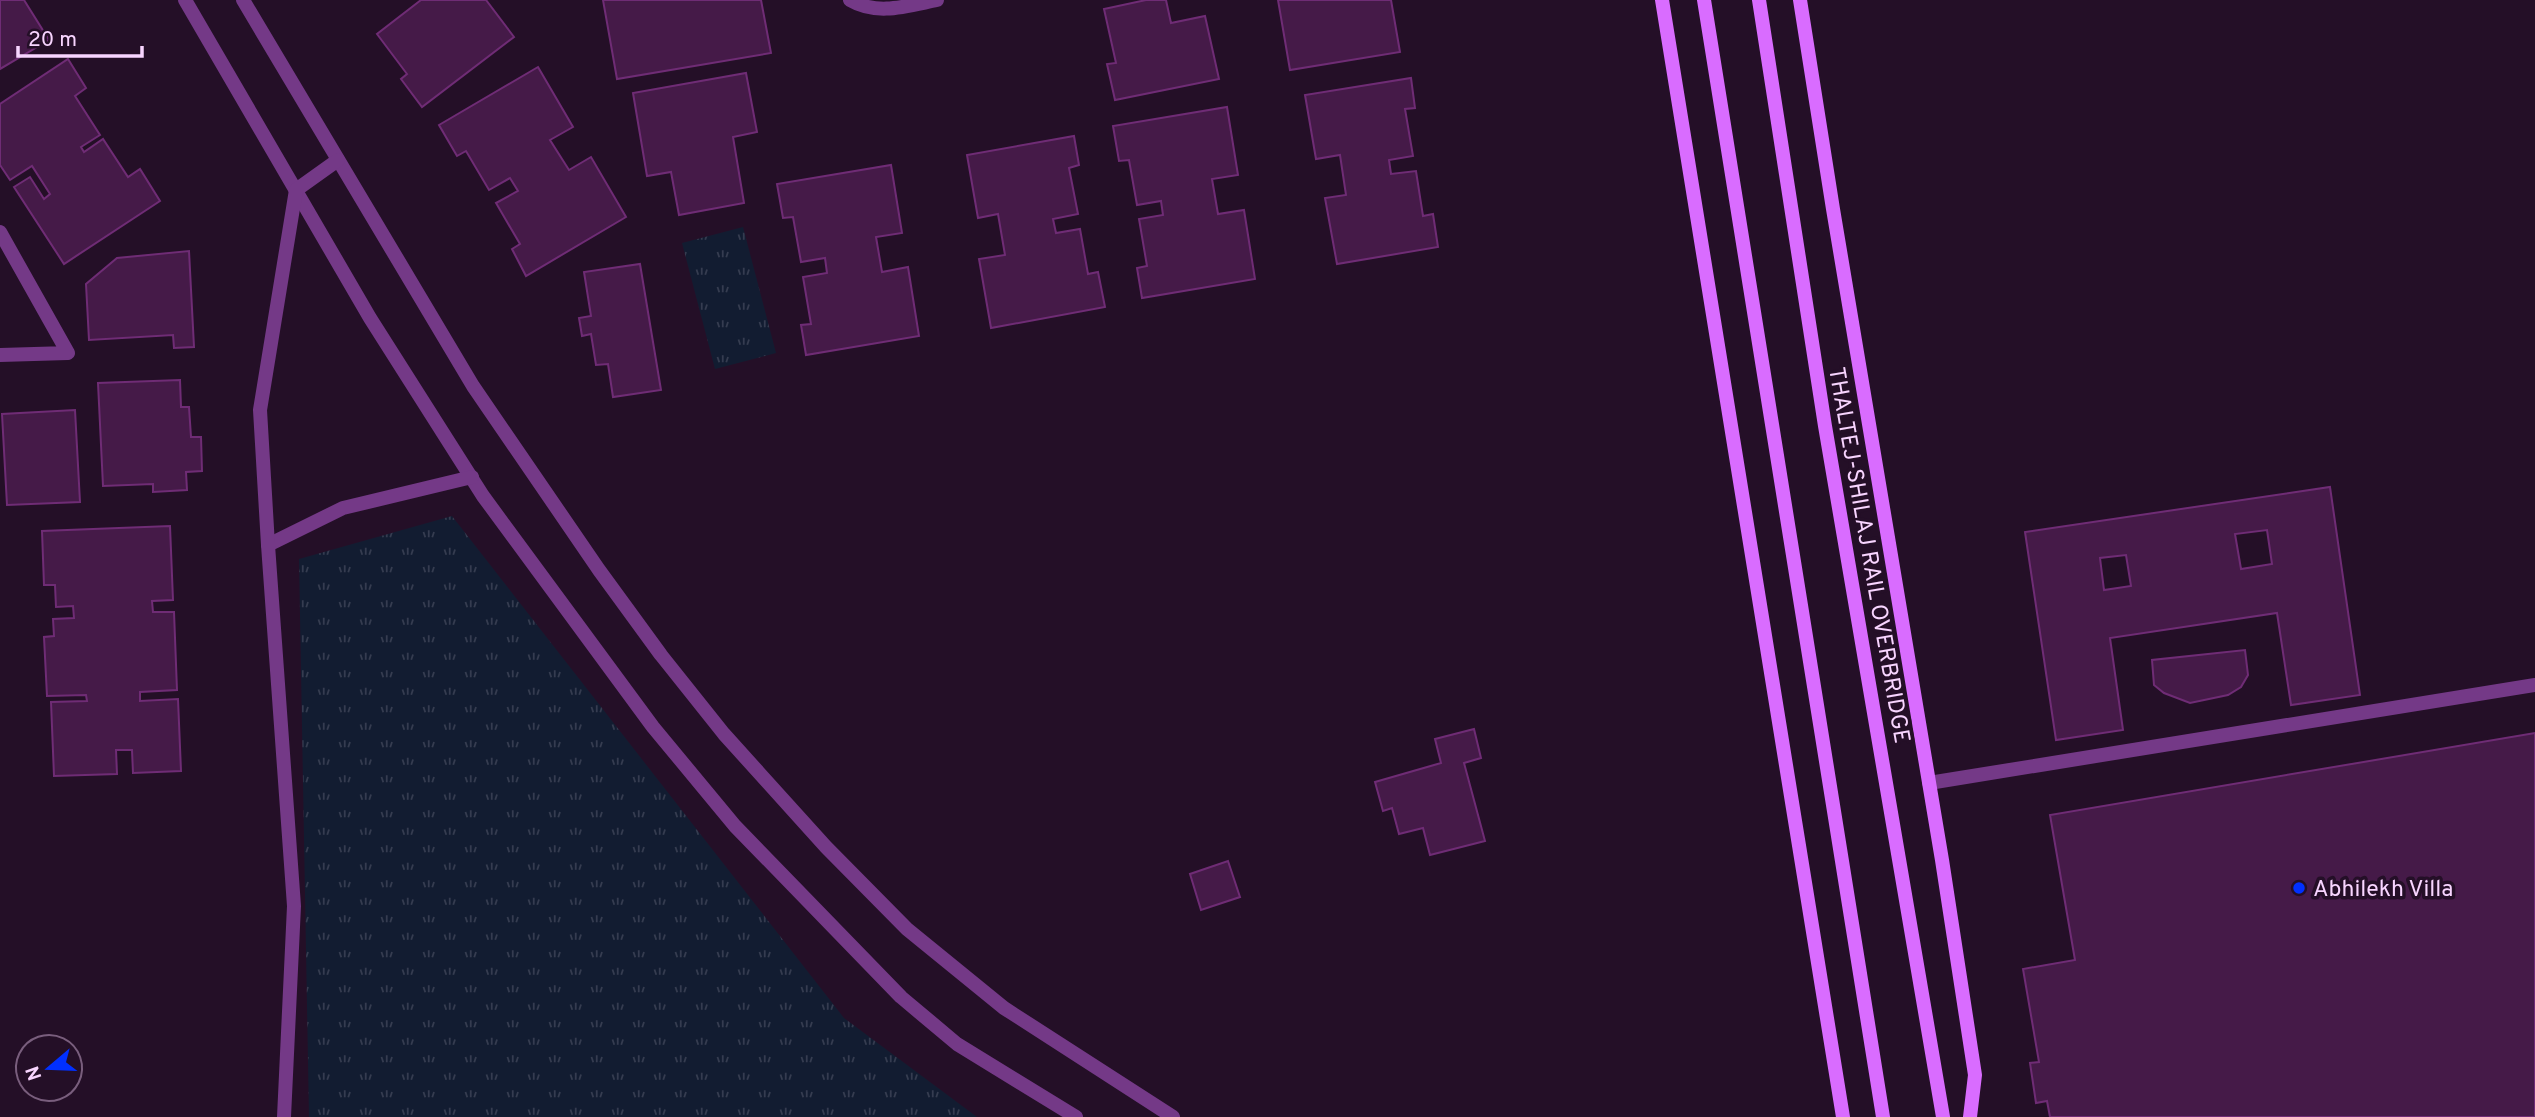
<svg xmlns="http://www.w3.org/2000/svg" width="2535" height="1117" font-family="Overpass,sans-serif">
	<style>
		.grass { fill: url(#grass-tufts) }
		.building { fill: #451a48; stroke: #6f2c75; stroke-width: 2; fill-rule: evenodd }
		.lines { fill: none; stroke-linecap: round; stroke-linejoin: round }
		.street { stroke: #743987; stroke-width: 14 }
		.secondary { stroke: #d96cff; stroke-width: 14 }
		.poi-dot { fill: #0130ff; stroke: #240f27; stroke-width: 2.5 }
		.labels { text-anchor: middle; stroke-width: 7; stroke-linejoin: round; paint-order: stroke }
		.street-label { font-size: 23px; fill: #f8d5ff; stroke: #240f27 }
		.poi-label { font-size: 23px; fill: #f8d5ff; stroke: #240f27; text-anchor: start }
	</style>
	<defs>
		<pattern id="grass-tufts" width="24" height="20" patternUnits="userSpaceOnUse" patternTransform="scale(1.75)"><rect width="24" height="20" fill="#121c31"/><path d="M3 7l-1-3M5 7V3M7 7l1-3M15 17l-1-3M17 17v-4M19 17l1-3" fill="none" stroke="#353c50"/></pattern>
	</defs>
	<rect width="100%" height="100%" fill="#240f27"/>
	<g class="grass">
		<path d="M743 227 776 353 715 369 682 243Z"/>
		<path d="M452 516 844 1018 977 1117H309L299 559Z"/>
	</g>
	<g class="building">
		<path d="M0 0H24L49 40 0 69Z"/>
		<path d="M421 0H486L514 37 422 107 401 79 407 74 377 34Z"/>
		<path d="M603 0H761L771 53 617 79Z"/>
		<path d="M1146 0H1166L1171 23 1205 16 1219 79 1115 100 1107 64 1116 63 1104 9Z"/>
		<path d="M1278 0H1391L1400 52 1290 70Z"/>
		<path d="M68 59 86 88 75 96 100 135 81 147 84 152 103 139 128 177 140 169 160 201 64 264 14 187 30 177 44 199 50 194 32 166 10 180 0 165V104Z"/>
		<path d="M538 67 573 127 550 140 569 170 591 157 626 217 526 276 512 249 520 244 496 203 518 191 510 178 489 190 466 151 457 156 439 125Z"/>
		<path d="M746 73 757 132 733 137 744 203 679 215 671 172 647 176 633 93Z"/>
		<path d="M1411 78 1415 108 1405 109 1413 156 1389 160 1391 174 1416 171 1423 216 1433 214 1438 247 1337 264 1325 198 1346 195 1340 155 1316 159 1305 95Z"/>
		<path d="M1227 107 1238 175 1212 179 1218 214 1244 210 1255 279 1142 298 1137 268 1147 266 1139 219 1163 215 1161 201 1137 205 1129 160 1119 161 1113 126Z"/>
		<path d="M1074 136 1079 165 1069 168 1078 214 1053 219 1056 233 1080 229 1088 274 1098 272 1105 307 991 328 979 259 1005 255 998 214 978 218 967 155Z"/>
		<path d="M891 165 902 233 876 237 882 272 908 267 919 336 806 355 801 325 811 324 803 277 827 273 825 258 801 262 793 217 783 218 777 184Z"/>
		<path d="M189 251 194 347 174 348 173 335 89 340 86 284 117 258Z"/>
		<path d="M640 264 661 390 613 397 608 364 596 365 591 334 582 336 579 318 591 316 584 272Z"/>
		<path d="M180 380 181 407H189L191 437H201L202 471 186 472 187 490 153 492V484L103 486 98 383Z"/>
		<path d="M75 410 80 502 7 505 2 414Z"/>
		<path d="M2330 487 2360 695 2291 705 2277 613 2110 638 2123 730 2056 740 2025 532ZM2267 530 2272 564 2241 569 2235 534ZM2126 555 2131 586 2104 590 2100 558Z"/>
		<path d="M170 526 173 600 152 601 153 612H174L177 690 140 692V701L178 699 181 771 133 773 132 750H116L117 774 54 776 51 702 87 701 86 695 47 696 44 637 54 636 53 619 74 618 73 606 56 607 55 585H44L42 531Z"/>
		<path d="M2245 650 2248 675 2241 687 2228 695 2190 703 2164 693 2154 685 2152 660Z"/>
		<path d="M1474 729 1481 758 1464 763 1485 841 1430 855 1423 828 1399 834 1392 808 1383 811 1375 782 1441 763 1435 739Z"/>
		<path d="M2535 733V1117H2050L2047 1101 2036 1103 2030 1063 2039 1062 2023 969 2075 960 2050 815Z"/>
		<path d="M1228 861 1240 897 1201 910 1190 874Z"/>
	</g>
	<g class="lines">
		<g class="street">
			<path d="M185 0 370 318 483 496 653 727 735 826 901 997 957 1044 1076 1117"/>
			<path d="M243 0 473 386 599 570 661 655 724 734 826 847 907 929 1004 1008 1173 1117"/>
			<path d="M850 0C877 16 907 6 937 0"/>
			<path d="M0 232 68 353 0 355"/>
			<path d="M268 545 343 508 472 477"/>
			<path d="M1929 783 2535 685"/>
			<path d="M284 1117 294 906 268 545 260 410 296 190 338 160"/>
		</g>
		<g class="secondary">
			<path d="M1662 0 1843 1117"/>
			<path d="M1704 0 1883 1117"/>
			<path d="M1759 0 1825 426 1943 1117"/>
			<path d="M1800 0 1833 209 1942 860 1975 1075 1970 1117"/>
		</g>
	</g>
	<circle class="poi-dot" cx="2299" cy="888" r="7"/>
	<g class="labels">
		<g class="street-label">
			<text transform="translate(1870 555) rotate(80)" y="8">THALTEJ-SHILAJ RAIL OVERBRIDGE</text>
		</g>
		<g class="poi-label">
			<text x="2313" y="896">Abhilekh Villa</text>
		</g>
	</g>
	<g transform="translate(49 1068) rotate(251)"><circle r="33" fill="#240f27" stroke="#795e7d" stroke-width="2"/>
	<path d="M0-5L12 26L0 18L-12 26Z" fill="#0130ff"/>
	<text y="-10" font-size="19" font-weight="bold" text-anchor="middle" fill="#f8d5ff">N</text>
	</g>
	<path d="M18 46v10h124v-10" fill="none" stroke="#f8d5ff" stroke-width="3.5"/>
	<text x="28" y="46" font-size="21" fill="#f8d5ff" stroke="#240f27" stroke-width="5" paint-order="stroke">20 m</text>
</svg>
